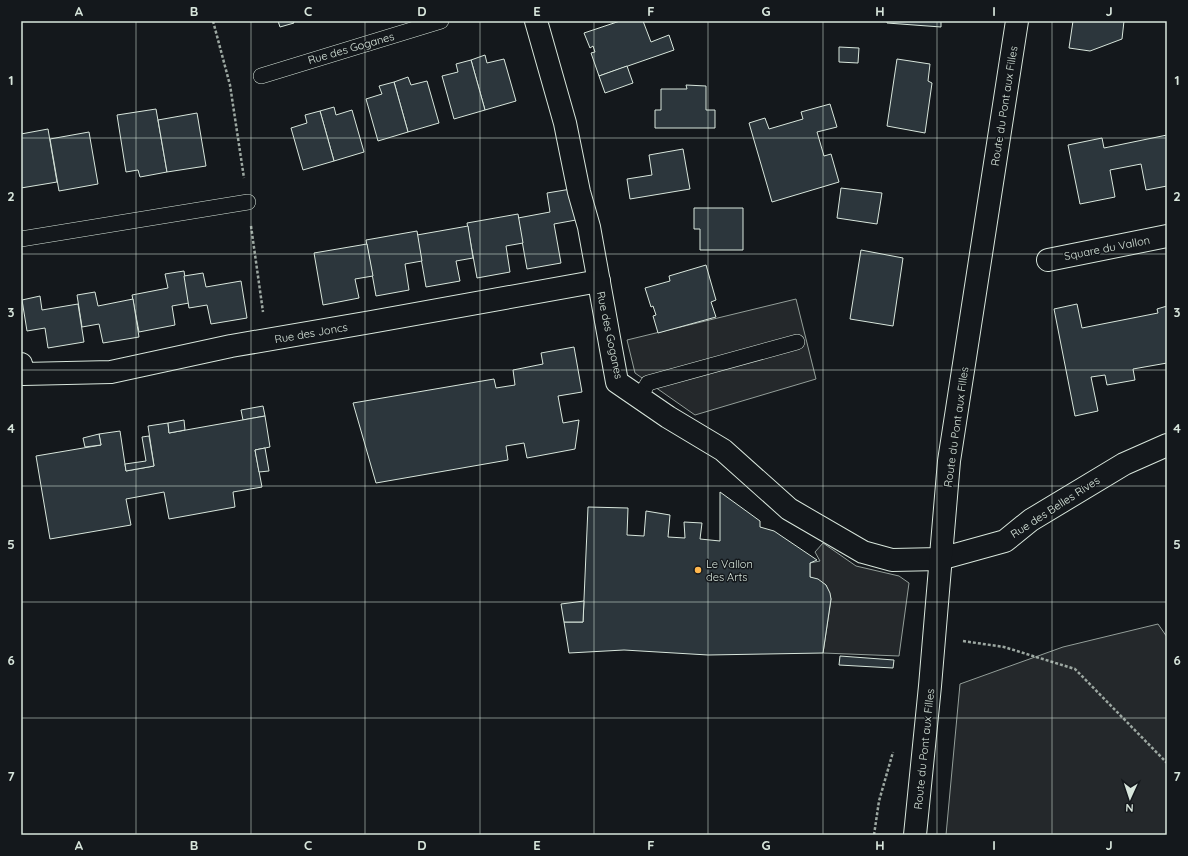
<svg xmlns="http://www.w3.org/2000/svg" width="1188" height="856" font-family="Quicksand,sans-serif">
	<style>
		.parking { fill: #24282b; stroke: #939e99 }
		.building { fill: #2c363c; stroke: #d8e6dc }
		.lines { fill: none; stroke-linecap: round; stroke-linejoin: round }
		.lane-casing { stroke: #d8e6dc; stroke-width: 16 }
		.street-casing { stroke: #d8e6dc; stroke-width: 24 }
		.secondary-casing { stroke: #d8e6dc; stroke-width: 24 }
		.path { stroke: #9da8a2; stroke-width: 2.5; stroke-dasharray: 3 2; stroke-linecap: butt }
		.lane { stroke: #14181c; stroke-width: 15 }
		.street { stroke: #14181c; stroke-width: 22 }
		.secondary { stroke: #14181c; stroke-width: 22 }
		.grid { fill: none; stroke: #d8e6dc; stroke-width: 1; stroke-opacity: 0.55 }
		.poi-dot { fill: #ffb74d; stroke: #14181c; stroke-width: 1.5 }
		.labels { text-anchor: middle; stroke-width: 3; stroke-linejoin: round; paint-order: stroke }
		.street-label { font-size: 11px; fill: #d8e6dc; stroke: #14181c }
		.poi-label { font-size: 11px; fill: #d8e6dc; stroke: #14181c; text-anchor: start }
		.neatline { fill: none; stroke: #d8e6dc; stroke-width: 1.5 }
		.grid-label { font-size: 13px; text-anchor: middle; font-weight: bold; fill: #d8e6dc }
	</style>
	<rect width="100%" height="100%" fill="#14181c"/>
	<g class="parking">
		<path d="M796 299 816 379 695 415 635 373 627 340Z"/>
		<path d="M823 543 856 566 899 576 909 583 899 656 823 653 831 599 826 585 810 577V563L820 561 815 552Z"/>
		<path d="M1158 624 1167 637V835H946L960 684 1063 647Z"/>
	</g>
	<g class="building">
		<path d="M278 21H293L294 23 280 27Z"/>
		<path d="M620 21H643L651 42 669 35 674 50 599 76 591 53 595 52 593 46 590 48 584 33Z"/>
		<path d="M887 21H941V27L887 23Z"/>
		<path d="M1073 21H1124L1122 39 1090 51 1069 48Z"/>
		<path d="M839 47 859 48 858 63 839 62Z"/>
		<path d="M485 55 487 63 504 59 516 101 485 110 471 60Z"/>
		<path d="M897 59 930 64 928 81 932 83 925 133 887 126Z"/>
		<path d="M471 60 485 110 454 119 442 76 458 72 456 64Z"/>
		<path d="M627 66 633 83 605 93 599 76Z"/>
		<path d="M408 77 411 85 427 81 439 123 408 132 394 82Z"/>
		<path d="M394 82 408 132 378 141 366 99 382 94 379 86Z"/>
		<path d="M686 85 706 86V110H715V128H655V110H661V89H687Z"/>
		<path d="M830 104 837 127 817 132 824 156 831 154 839 182 772 202 749 123 765 118 769 129 803 119 801 112Z"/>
		<path d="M334 107 336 115 352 110 364 152 334 161 320 111Z"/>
		<path d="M156 109 167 172 140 177 138 170 126 172 117 115Z"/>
		<path d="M320 111 334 161 303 170 291 128 307 123 305 115Z"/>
		<path d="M197 113 206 166 167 172 158 120Z"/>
		<path d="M48 129 57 182 21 188V134Z"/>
		<path d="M89 132 98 184 59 191 50 139Z"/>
		<path d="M1167 135V186L1146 190 1141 164 1110 170 1115 197 1080 204 1068 145 1102 138 1104 148Z"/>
		<path d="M683 149 690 189 630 199 627 179 652 175 649 155Z"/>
		<path d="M841 188 882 193 877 224 837 218Z"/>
		<path d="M571 189 576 220 554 224 561 263 527 269 518 218 550 212 547 193Z"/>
		<path d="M694 208H743V250H700V229H694Z"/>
		<path d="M518 214 523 243 506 246 510 272 477 278 467 223Z"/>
		<path d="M468 226 473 258 456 261 460 281 426 287 417 235Z"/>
		<path d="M417 231 422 261 405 264 409 290 376 296 366 240Z"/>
		<path d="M367 244 373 276 355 279 359 298 323 305 314 253Z"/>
		<path d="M861 250 903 258 893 326 850 319Z"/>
		<path d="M706 265 716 300 711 302 716 317 658 333 653 316 656 315 653 306 651 307 645 288 670 281 669 276Z"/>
		<path d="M184 271 189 303 172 306 175 325 139 332 132 295 168 288 165 274Z"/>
		<path d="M203 273 206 287 241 281 247 318 211 324 207 305 189 308 184 276Z"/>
		<path d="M95 292 98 306 133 299 139 337 103 343 99 324 82 327 77 295Z"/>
		<path d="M40 296 42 310 78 304 84 342 48 348 45 328 27 331 22 300Z"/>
		<path d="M1077 304 1082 328 1158 313 1157 309 1167 306V363L1133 369 1135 380 1107 385 1105 375 1091 377 1098 411 1075 416 1054 309Z"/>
		<path d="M574 347 582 392 558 396 563 423 579 420 575 449 527 458 524 443 506 446 508 460 376 483 353 403 494 379 496 388 515 385 513 370 543 364 541 353Z"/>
		<path d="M263 406 265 416 243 420 241 410Z"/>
		<path d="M265 416 270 447 255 450 262 487 233 492 235 507 169 519 164 492 126 499 131 525 50 539 36 456 101 445 99 434 120 431 126 471 154 466 148 426 168 423 169 433Z"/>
		<path d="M184 420 185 430 169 433 168 423Z"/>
		<path d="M99 434 101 445 85 447 83 438Z"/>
		<path d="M149 436 154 466 126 471 125 464 146 461 142 437Z"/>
		<path d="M265 448 269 471 259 472 255 450Z"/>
		<path d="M720 492 760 521V527L774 531 817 560 810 563V577L818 579 826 585 830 593 831 599 823 653 708 655 624 650 569 653 564 622H583L588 507 628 508 627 535 644 536 646 511 670 515 668 537 685 538 684 522 702 523 700 539 720 541Z"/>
		<path d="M584 601 583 622H564L561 604Z"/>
		<path d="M840 656 894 660 893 668 839 665Z"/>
	</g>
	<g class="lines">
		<g class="lane-casing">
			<g id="lane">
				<path d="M261 76 441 21"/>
				<path d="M21 239 248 202"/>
				<path d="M640 397 648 383 797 342"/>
			</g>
		</g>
		<g class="street-casing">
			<g id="street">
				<path d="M536 21 565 123 579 192 589 227 617 382 668 417 723 450 789 509 863 552 892 560 940 559 1005 541 1031 520 1124 464 1167 445"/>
				<path d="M1048 260 1167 236"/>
				<path d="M21 364 23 374 111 372 231 346 371 322 599 281"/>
			</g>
		</g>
		<g class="secondary-casing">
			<path id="secondary" d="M915 835 930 686 949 461 1017 21"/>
		</g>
		<g class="path">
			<path d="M213 21 230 85 244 178"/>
			<path d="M251 226 263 312"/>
			<path d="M963 641 1004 647 1075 669 1167 763"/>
			<path d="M874 835 879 801 893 752"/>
		</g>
		<use href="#lane" class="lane"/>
		<use href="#street" class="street"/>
		<use href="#secondary" class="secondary"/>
	</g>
	<path class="grid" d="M136 21V835M251 21V835M365 21V835M480 21V835M594 21V835M708 21V835M823 21V835M937 21V835M1052 21V835M21 138H1167M21 254H1167M21 370H1167M21 486H1167M21 602H1167M21 718H1167"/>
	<circle class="poi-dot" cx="698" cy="570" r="4"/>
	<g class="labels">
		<g class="street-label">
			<text transform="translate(351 48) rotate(-16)" y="4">Rue des Goganes</text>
			<text transform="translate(1004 106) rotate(-81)" y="4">Route du Pont aux Filles</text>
			<text transform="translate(1107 248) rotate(-11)" y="4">Square du Vallon</text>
			<text transform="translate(311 333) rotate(-10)" y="4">Rue des Joncs</text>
			<text transform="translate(610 335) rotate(78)" y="4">Rue des Goganes</text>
			<text transform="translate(956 427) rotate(-82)" y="4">Route du Pont aux Filles</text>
			<text transform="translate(1055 507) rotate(-33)" y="4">Rue des Belles Rives</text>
			<text transform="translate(924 749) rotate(-84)" y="4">Route du Pont aux Filles</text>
		</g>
		<g class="poi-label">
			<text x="706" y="568">Le Vallon<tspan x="706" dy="13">des Arts</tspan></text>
		</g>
	</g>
	<rect width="1188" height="856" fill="none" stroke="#14181c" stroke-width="44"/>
	<g transform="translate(1130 798) rotate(183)" stroke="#14181c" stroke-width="3" paint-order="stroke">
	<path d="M0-3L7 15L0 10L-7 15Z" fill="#d8e6dc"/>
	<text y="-6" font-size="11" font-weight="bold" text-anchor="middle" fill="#d8e6dc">N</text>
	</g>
	<rect x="22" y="22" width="1144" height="812" class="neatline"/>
	<g class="grid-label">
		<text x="79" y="16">A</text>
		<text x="194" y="16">B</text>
		<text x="308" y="16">C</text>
		<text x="422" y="16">D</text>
		<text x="537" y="16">E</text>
		<text x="651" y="16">F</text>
		<text x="766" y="16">G</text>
		<text x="880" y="16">H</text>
		<text x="994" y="16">I</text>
		<text x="1109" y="16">J</text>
		<text x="11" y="85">1</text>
		<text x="1177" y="85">1</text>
		<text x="11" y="201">2</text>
		<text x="1177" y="201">2</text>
		<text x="11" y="317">3</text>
		<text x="1177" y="317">3</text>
		<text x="11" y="433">4</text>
		<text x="1177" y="433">4</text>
		<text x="11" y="549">5</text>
		<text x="1177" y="549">5</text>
		<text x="11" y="665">6</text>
		<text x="1177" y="665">6</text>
		<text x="11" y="781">7</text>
		<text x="1177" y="781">7</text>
		<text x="79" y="850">A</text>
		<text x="194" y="850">B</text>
		<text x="308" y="850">C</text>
		<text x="422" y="850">D</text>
		<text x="537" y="850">E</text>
		<text x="651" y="850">F</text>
		<text x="766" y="850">G</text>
		<text x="880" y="850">H</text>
		<text x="994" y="850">I</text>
		<text x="1109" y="850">J</text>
	</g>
</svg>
